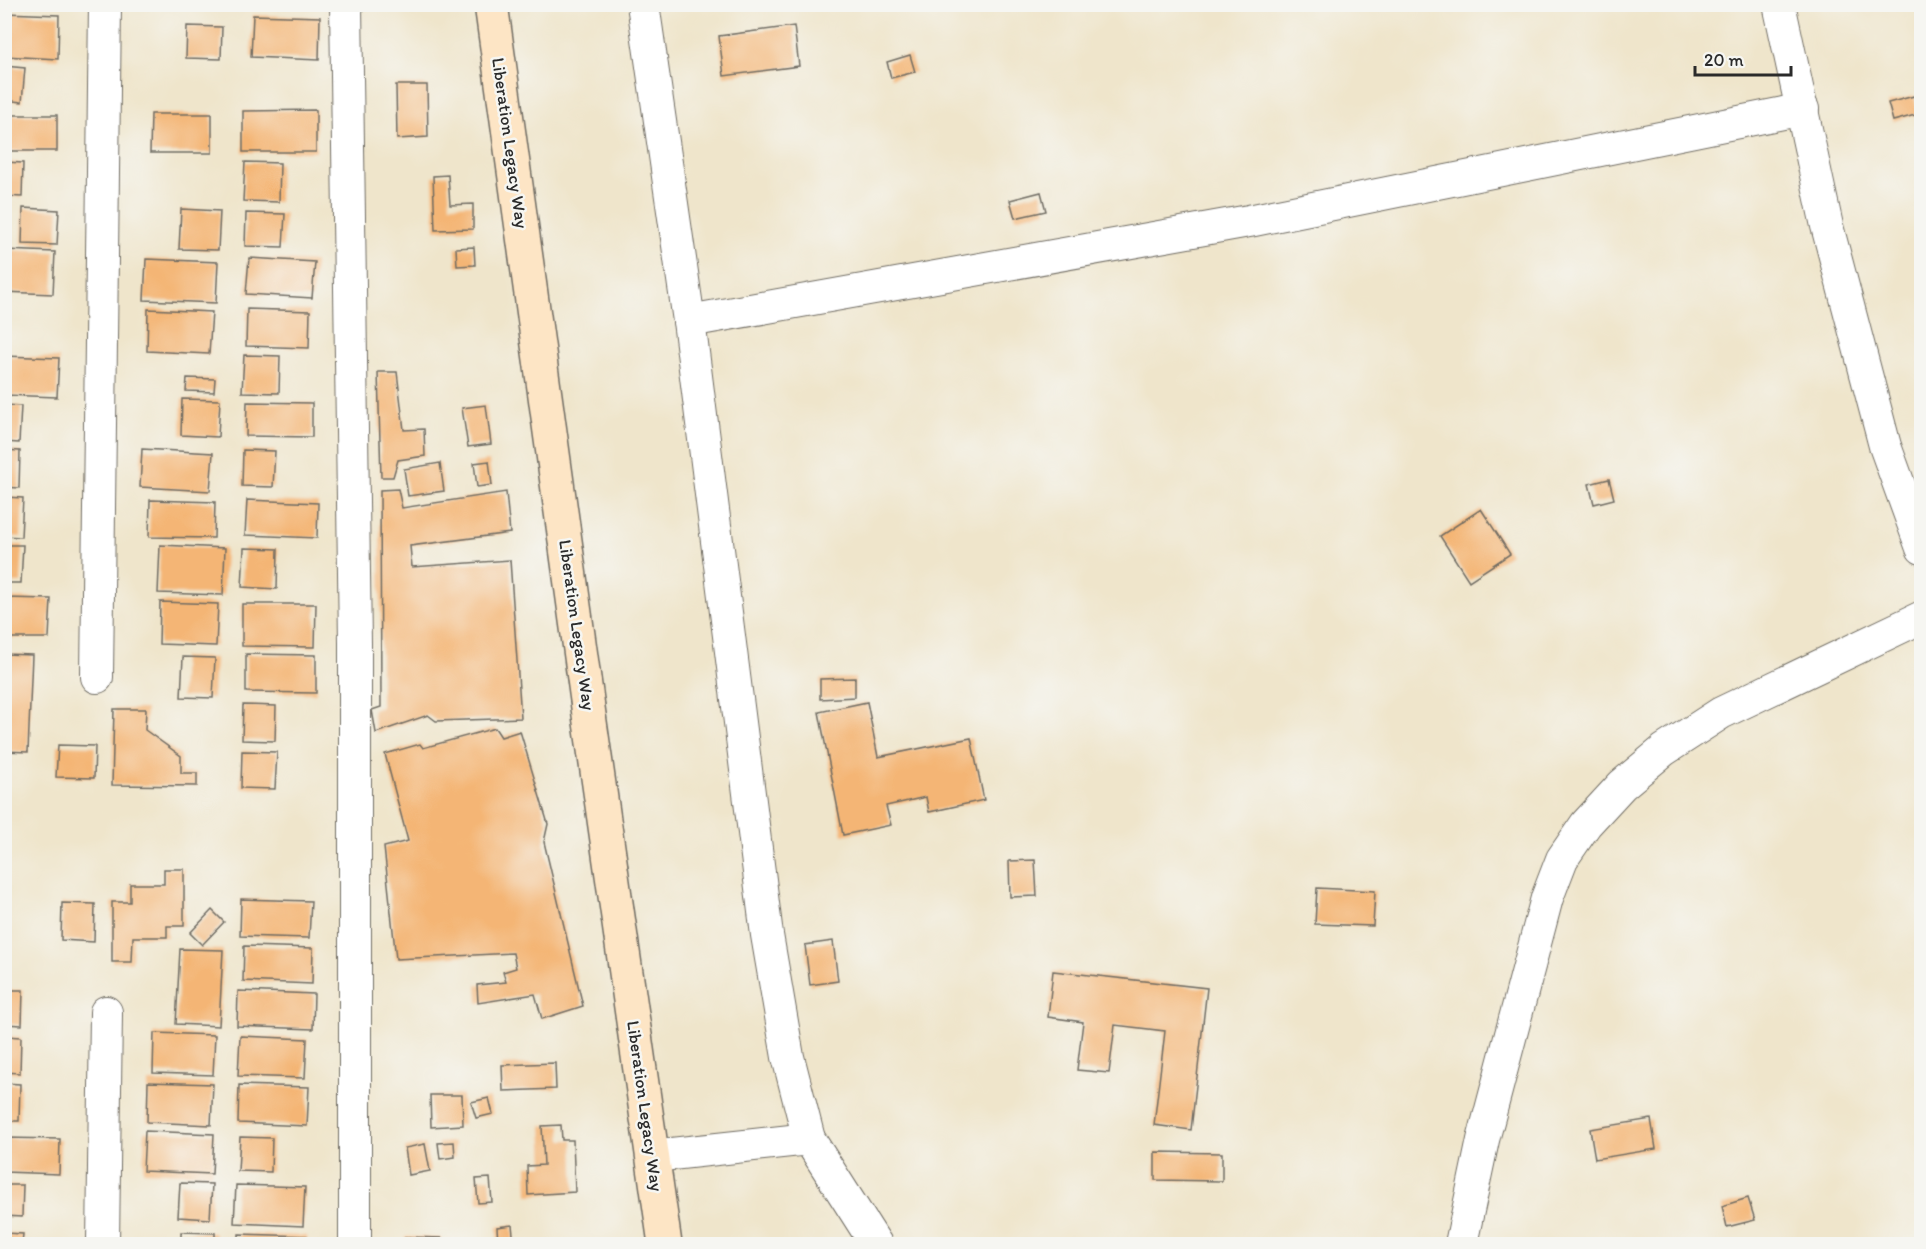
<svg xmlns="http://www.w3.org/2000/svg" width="1926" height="1249" font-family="Itim,sans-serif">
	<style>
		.building { fill: #f4b575 }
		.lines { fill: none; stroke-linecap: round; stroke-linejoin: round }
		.street-casing { stroke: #706c63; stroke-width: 34 }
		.secondary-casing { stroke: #706c63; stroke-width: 36 }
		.street { stroke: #fff; stroke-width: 32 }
		.secondary { stroke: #fde5c5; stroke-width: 33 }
		.labels { text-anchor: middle; stroke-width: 5; stroke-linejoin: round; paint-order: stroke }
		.street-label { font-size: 18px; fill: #2b2b2b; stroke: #f6f6f2 }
	</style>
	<rect width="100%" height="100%" fill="#f6f6f2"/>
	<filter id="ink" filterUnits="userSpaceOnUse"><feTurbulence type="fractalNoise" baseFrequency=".0167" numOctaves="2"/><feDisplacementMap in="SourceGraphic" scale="12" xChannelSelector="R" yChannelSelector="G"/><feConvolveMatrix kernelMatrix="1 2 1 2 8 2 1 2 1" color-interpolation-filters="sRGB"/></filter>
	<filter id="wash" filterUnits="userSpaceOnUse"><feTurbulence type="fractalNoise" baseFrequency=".008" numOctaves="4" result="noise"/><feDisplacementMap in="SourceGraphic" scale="24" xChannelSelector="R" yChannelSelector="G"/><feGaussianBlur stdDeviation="1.35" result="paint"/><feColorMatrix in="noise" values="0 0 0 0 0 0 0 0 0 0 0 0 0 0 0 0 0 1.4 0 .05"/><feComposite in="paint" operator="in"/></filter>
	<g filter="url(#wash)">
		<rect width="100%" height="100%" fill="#efe5cb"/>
		<g id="blocks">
			<g class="building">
				<path d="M178 4H219V10L177 8Z"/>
				<path d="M4 13 59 15 58 59 4 56Z"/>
				<path d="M253 15 320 17 319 60 251 57Z"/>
				<path d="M187 26 222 27 221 59 186 58Z"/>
				<path d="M794 26 799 66 724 76 719 36Z"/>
				<path d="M910 55 915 72 891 78 887 62Z"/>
				<path d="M4 66 25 68 22 102 4 100Z"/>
				<path d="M396 85H427L428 137 397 139Z"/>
				<path d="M1914 96 1919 114 1893 121 1888 103Z"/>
				<path d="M316 110V152H243V111Z"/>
				<path d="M151 114H212V153H150Z"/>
				<rect x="4" y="115" width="53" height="36"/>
				<path d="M4 162 23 163 22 197 4 196Z"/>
				<path d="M245 162 280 163 279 202 243 201Z"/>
				<path d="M448 175 450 205 473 204V229L435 230 433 176Z"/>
				<path d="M1041 192 1046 211 1015 218 1010 200Z"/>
				<path d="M23 208 59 210 57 245 22 244Z"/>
				<path d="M181 209 220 211 218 250 179 249Z"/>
				<path d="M246 213 285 214 283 247 245 246Z"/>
				<path d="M474 247 475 265 457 266 456 248Z"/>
				<path d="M4 250 55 252 53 294 4 292Z"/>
				<path d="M249 258 315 262 312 298 246 294Z"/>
				<path d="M146 259 218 262 216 303 144 300Z"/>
				<path d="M148 309 212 312 209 354 147 351Z"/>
				<path d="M247 309 310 311 309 348 246 346Z"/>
				<path d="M244 355 280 356 279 393 242 392Z"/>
				<path d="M4 356 59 358 57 397 4 395Z"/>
				<path d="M378 372H397L404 430 424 429 425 456 398 460 393 477H381Z"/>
				<path d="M187 378 215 379 214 392 186 391Z"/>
				<path d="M182 399 220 400 218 437 181 435Z"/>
				<path d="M247 402 312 403V437L246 436Z"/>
				<path d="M4 405 21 406 19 443 4 442Z"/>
				<path d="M486 405 491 444 468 447 462 408Z"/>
				<path d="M142 449 213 453 210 491 140 487Z"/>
				<path d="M4 450 20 451 19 488 4 487Z"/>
				<path d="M243 450 275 451 273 487 242 486Z"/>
				<path d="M489 461 492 485 477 487 474 463Z"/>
				<path d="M440 463 444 491 408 496 404 469Z"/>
				<path d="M1609 479 1614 499 1594 504 1589 484Z"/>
				<path d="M398 489 402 508 506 492 510 533 410 546 412 567 510 560 521 718 436 721 428 715 376 733 372 710 381 707 380 490Z"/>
				<path d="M4 497 23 498 21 537 4 536Z"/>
				<path d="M150 500 215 502 214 538 149 537Z"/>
				<path d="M247 500 318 503 317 538 245 535Z"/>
				<path d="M1481 509 1510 554 1469 581 1440 536Z"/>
				<path d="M4 545H23L21 583H4Z"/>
				<path d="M160 545 225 548 223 595 158 593Z"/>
				<path d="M244 548 278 549 277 589 242 587Z"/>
				<path d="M4 598 51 599 49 638H4Z"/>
				<path d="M160 602 218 604 216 646 159 644Z"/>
				<path d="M242 604H316L315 647 242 646Z"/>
				<path d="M4 654 32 655 28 752 4 751Z"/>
				<path d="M246 654 316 655V693L246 692Z"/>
				<path d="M183 657 215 658 213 698 181 697Z"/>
				<path d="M855 678V697L820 699V679Z"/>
				<path d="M867 702 878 757 971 738 984 800 929 812 926 797 886 806 891 825 843 835 819 712Z"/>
				<path d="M243 705 276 706 275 741 242 740Z"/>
				<path d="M114 709H146L145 730 181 756V773H197V786L112 785Z"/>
				<path d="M495 728 501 737 520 731 548 824 544 842 583 1006 542 1019 535 994 478 1003 477 985 506 982 503 972 516 968 513 953 396 959 384 847 408 841 385 754 420 744 423 748Z"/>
				<path d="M58 745 95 746 94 778 56 777Z"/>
				<path d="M242 751 277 752 275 789 241 788Z"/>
				<path d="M1035 860 1037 896 1010 897 1009 861Z"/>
				<path d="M164 869H184V926H167V937H133L132 962H112V902H130V884H164Z"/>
				<path d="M1317 888 1375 891 1373 926 1315 924Z"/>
				<path d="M241 899 311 901 309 938 240 936Z"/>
				<path d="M62 903 95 904 94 942 61 940Z"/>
				<path d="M212 910 224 922 202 945 190 933Z"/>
				<path d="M833 941 838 981 810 985 805 945Z"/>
				<path d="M244 946 313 948 312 984 243 981Z"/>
				<path d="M180 949 223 950 219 1026 176 1024Z"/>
				<path d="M1053 971 1207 988 1191 1130 1154 1125 1165 1031 1115 1025 1109 1073 1077 1070 1083 1022 1048 1017Z"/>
				<path d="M4 990H23L22 1025 4 1024Z"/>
				<path d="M238 991 314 994 313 1029 237 1026Z"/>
				<path d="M154 1033 215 1035 213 1075 153 1073Z"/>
				<path d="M4 1036 21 1037 20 1073 4 1072Z"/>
				<path d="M240 1036 307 1039 305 1078 238 1076Z"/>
				<path d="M555 1063 556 1089 503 1091 502 1065Z"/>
				<path d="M148 1082 213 1084 211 1125 147 1122Z"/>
				<path d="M4 1083 20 1084 19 1121H4Z"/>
				<path d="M239 1085 309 1087 307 1126 238 1123Z"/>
				<path d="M430 1095H462L463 1125 431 1127Z"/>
				<path d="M489 1098 493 1114 476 1118 471 1102Z"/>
				<path d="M1651 1119 1656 1149 1595 1159 1590 1129Z"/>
				<path d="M561 1125 562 1140H573L575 1192 528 1195 527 1166 544 1165 542 1126Z"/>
				<path d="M145 1131 214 1134 212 1174 143 1171Z"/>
				<path d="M240 1137 272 1138 271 1172 238 1171Z"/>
				<path d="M4 1138 60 1139 59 1174 4 1172Z"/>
				<path d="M454 1142 455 1157 440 1159 438 1143Z"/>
				<path d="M425 1144 430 1171 409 1175 405 1148Z"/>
				<path d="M1155 1152 1222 1153V1181L1155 1180Z"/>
				<path d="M490 1178 492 1202 478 1203 476 1179Z"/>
				<path d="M180 1183 212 1184 210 1219 178 1217Z"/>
				<path d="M4 1185H23L22 1217 4 1216Z"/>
				<path d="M236 1185 305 1187 303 1226 234 1223Z"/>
				<path d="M1748 1198 1755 1220 1727 1227 1722 1206Z"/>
				<path d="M512 1225 514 1244H498L497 1227Z"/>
				<path d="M181 1232 215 1233V1244H181Z"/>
				<path d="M5 1233 23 1234 22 1244H5Z"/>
				<path d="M239 1234 307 1236V1244H239Z"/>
				<path d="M405 1237 442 1238V1244H405Z"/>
			</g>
		</g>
	</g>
	<g filter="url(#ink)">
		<use href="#blocks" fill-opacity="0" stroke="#706c63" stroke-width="1.5"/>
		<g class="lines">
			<g class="street-casing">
				<g id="street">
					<path d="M346 4 355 643V1244"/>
					<path d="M643 4 689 321 767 935 788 1057 809 1139"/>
					<path d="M1779 4 1827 226 1885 446 1922 548"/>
					<path d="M689 321 1249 221 1803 109"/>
					<path d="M97 677 105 4"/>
					<path d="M653 1156 809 1139 876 1244"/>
					<path d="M103 1244 106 1012"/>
					<path d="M1461 1244 1483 1140 1547 898 1562 859 1586 824 1622 785 1664 750 1721 713 1922 617"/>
				</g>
			</g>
			<g class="secondary-casing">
				<path id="secondary" d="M491 4 590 722 665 1244"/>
			</g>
			<use href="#street" class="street"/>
			<use href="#secondary" class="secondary"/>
		</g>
	</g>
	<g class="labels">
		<g class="street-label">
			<text transform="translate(510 143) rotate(82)" y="6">Liberation Legacy Way</text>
			<text transform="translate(577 625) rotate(82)" y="6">Liberation Legacy Way</text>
			<text transform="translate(645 1106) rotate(82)" y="6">Liberation Legacy Way</text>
		</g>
	</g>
	<rect width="1926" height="1249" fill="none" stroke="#f6f6f2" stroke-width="24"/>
	<path d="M1695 66v9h96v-9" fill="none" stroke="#2b2b2b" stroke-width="3"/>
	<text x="1704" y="66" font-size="18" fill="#2b2b2b" stroke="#f6f6f2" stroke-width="4.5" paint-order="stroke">20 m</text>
</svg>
